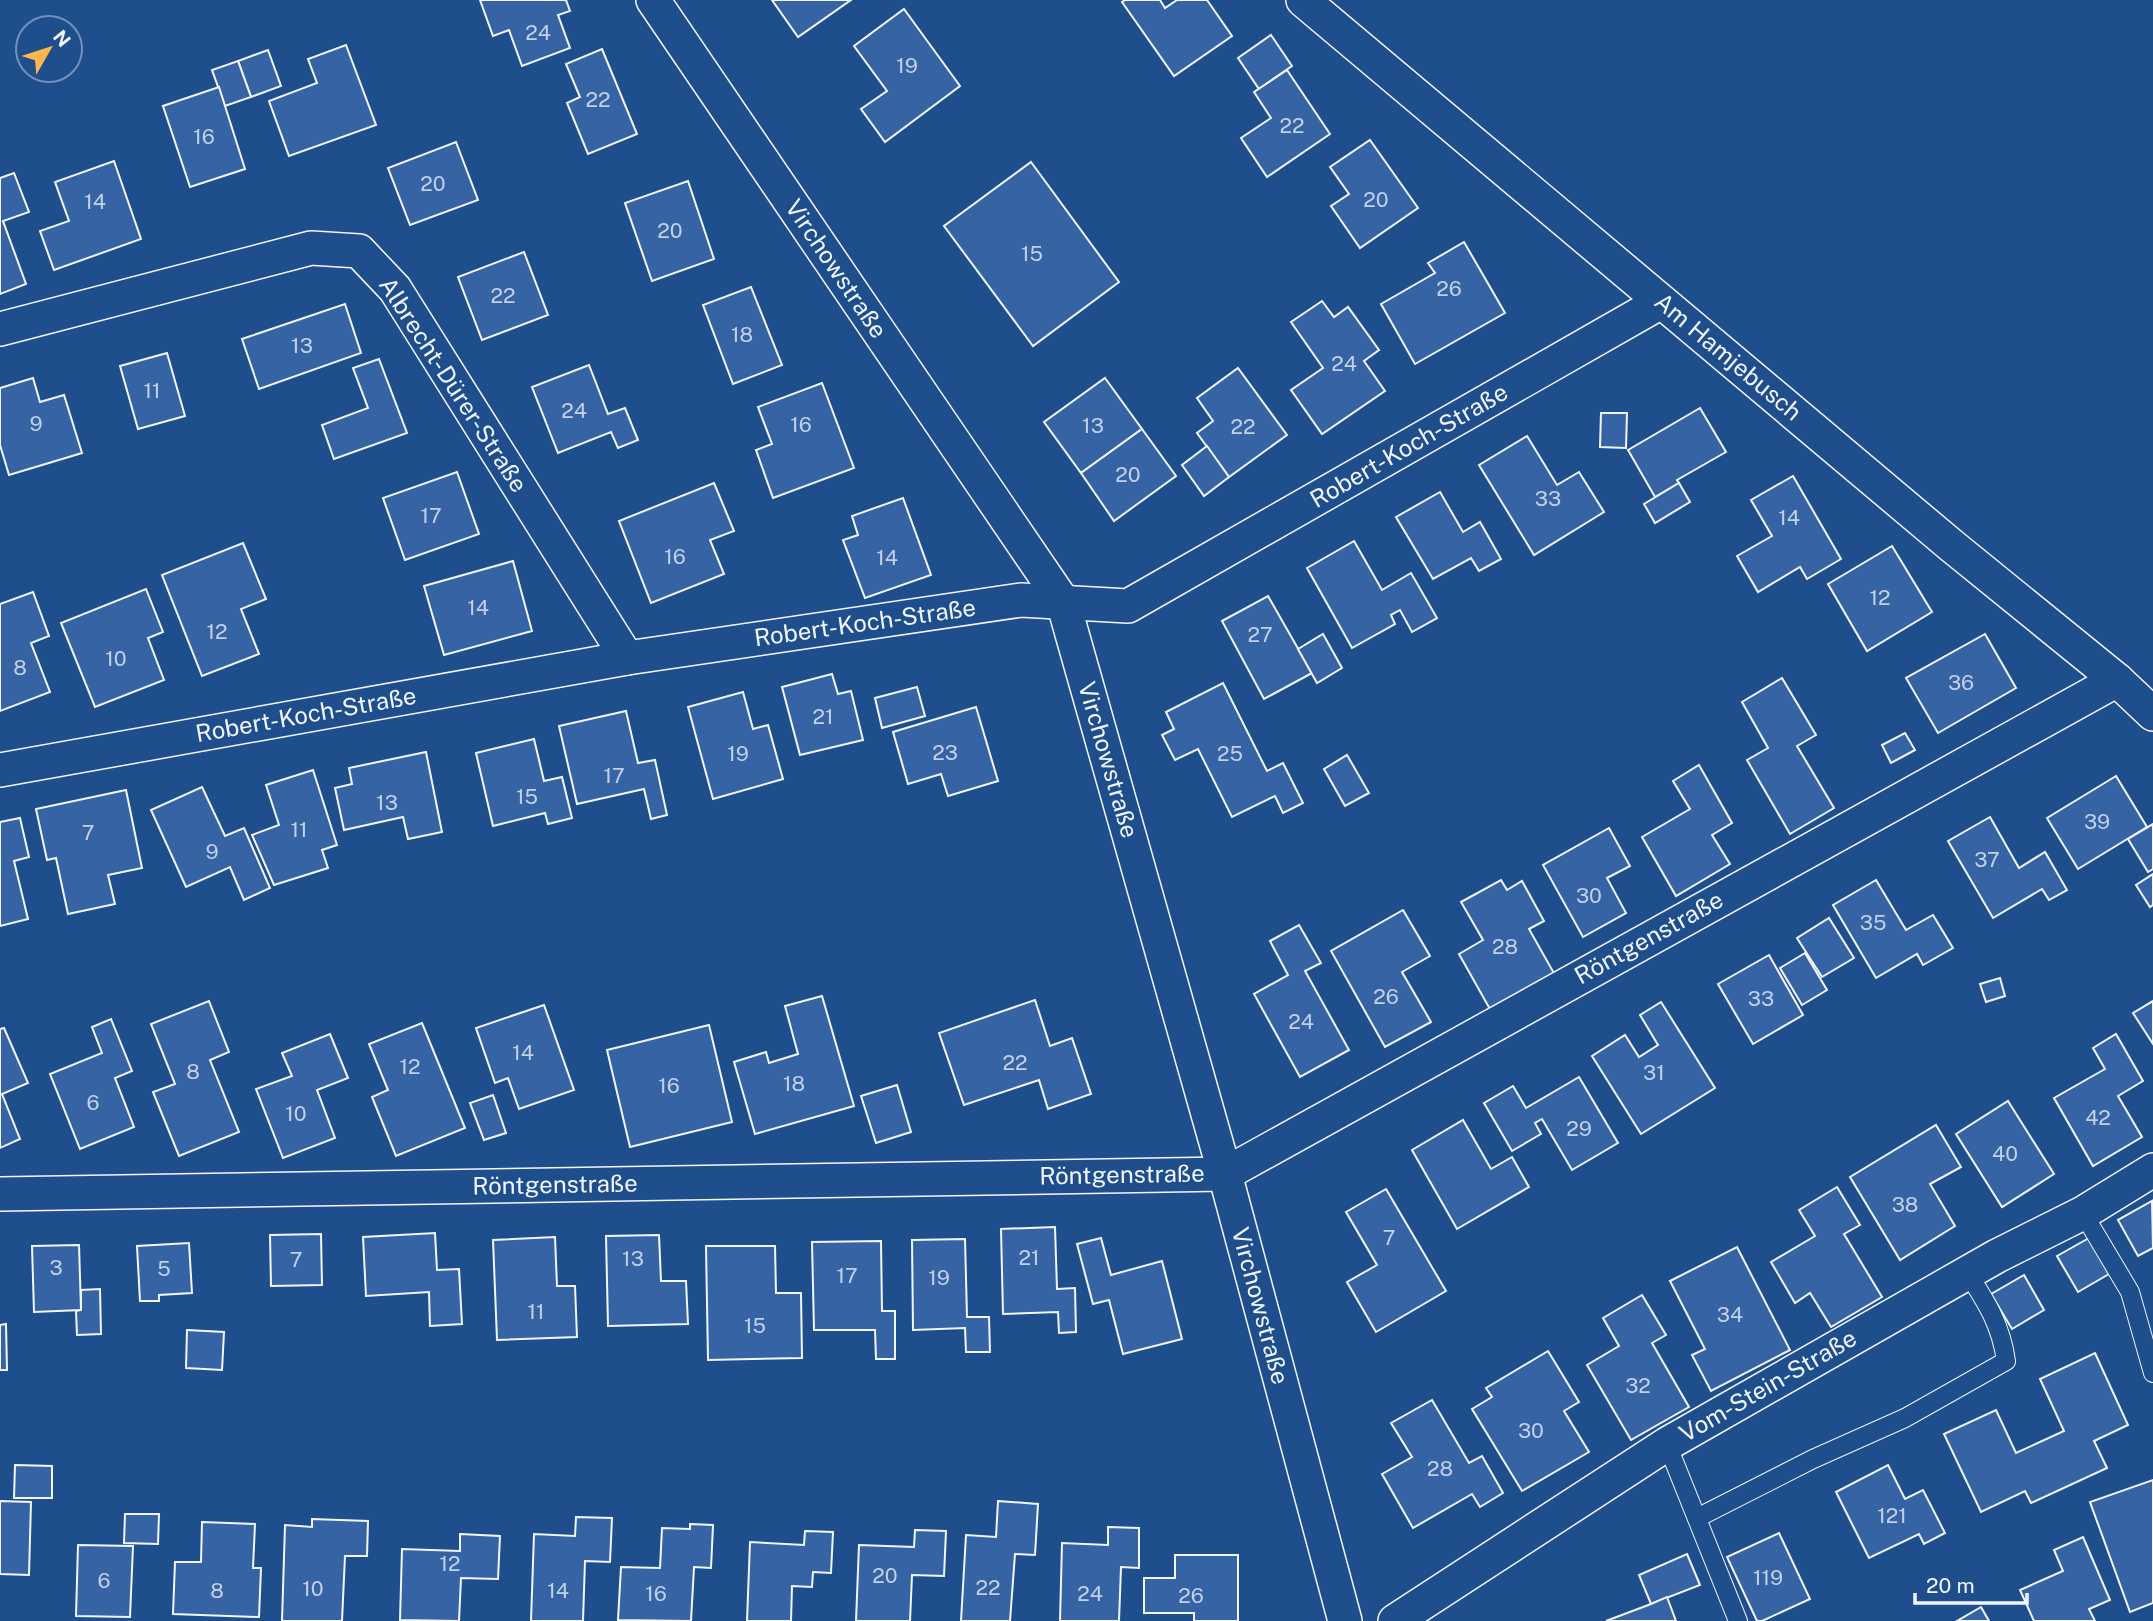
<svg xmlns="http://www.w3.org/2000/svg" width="2153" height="1621" font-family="'Public Sans',sans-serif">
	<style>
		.building { fill: #3563a3; stroke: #f2f6ff; stroke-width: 2 }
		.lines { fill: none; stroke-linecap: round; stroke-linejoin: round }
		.service-casing { stroke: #f2f6ff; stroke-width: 20 }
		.minor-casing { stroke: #f2f6ff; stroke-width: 36 }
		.service { stroke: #1f4e8c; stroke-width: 18 }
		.minor { stroke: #1f4e8c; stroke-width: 33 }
		.labels { text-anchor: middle; stroke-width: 5; stroke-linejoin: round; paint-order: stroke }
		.number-label { font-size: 21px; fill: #c3d1e8 }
		.street-label { font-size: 24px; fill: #f2f6ff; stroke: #1f4e8c }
	</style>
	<rect width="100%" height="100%" fill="#1f4e8c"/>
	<g class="building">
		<path d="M480 0H566L570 11 558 15 570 48 522 66 509 30 493 36Z"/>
		<path d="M772 0H851L798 37Z"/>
		<path d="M1125 0H1160L1165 8 1177 0H1207L1232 36 1174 76 1122 2Z"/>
		<path d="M904 9 960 86 885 142 861 109 887 91 854 46Z"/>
		<path d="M1271 35 1292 66 1259 89 1238 58Z"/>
		<path d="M346 45 376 125 289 156 269 101 317 83 308 59Z"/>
		<path d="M602 49 637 134 588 154 567 103 580 97 566 64Z"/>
		<path d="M268 50 281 86 251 97 238 61Z"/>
		<path d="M238 61 251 97 225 106 212 70Z"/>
		<path d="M1287 70 1330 134 1267 177 1241 138 1271 118 1254 92Z"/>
		<path d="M219 87 245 169 190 187 163 106Z"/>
		<path d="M1370 140 1418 208 1360 248 1331 206 1349 194 1330 167Z"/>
		<path d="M456 142 478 200 410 225 388 168Z"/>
		<path d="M114 161 141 239 54 270 40 231 69 221 55 182Z"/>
		<path d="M1031 162 1119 282 1033 346 944 226Z"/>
		<path d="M14 173 29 212 3 221 26 284 0 294V178Z"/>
		<path d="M688 181 714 259 652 281 625 203Z"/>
		<path d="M1464 242 1505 313 1415 364 1381 304 1435 273 1428 263Z"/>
		<path d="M524 252 548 315 482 340 458 277Z"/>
		<path d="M751 287 782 365 733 384 703 305Z"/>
		<path d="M1322 301 1334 317 1348 307 1379 350 1364 361 1385 391 1322 434 1291 390 1323 368 1291 322Z"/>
		<path d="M345 304 361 353 259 389 242 339Z"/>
		<path d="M167 353 185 416 138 429 120 366Z"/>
		<path d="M379 359 407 433 334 459 322 425 368 408 353 368Z"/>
		<path d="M589 365 608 414 625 408 638 440 618 448 611 432 558 453 532 387Z"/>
		<path d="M1238 368 1287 435 1229 477 1197 433 1213 421 1197 398Z"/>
		<path d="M33 378 40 402 64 395 82 453 9 475 0 445V388Z"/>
		<path d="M1105 378 1142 429 1081 473 1044 422Z"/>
		<path d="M822 383 854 468 773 498 756 450 772 444 758 407Z"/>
		<path d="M1700 408 1726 452 1677 480 1679 483 1655 497 1628 450Z"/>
		<path d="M1601 413H1627L1626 448 1600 447Z"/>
		<path d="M1142 429 1176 476 1114 521 1081 473Z"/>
		<path d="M1527 436 1557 485 1579 472 1604 512 1534 555 1479 465Z"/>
		<path d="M1207 446 1229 477 1204 496 1182 465Z"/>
		<path d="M457 472 479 534 405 560 383 498Z"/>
		<path d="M1793 476 1841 559 1807 579 1800 567 1758 592 1737 556 1772 536 1751 500Z"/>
		<path d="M714 483 734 531 710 540 724 574 651 603 619 521Z"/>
		<path d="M1679 483 1690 502 1655 523 1644 504Z"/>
		<path d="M1440 492 1463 532 1480 522 1501 559 1479 571 1471 558 1433 579 1396 517Z"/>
		<path d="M903 498 931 575 865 598 843 540 858 535 852 516Z"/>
		<path d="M1354 541 1382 590 1411 573 1437 618 1412 632 1400 610 1391 615 1395 624 1352 648 1307 568Z"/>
		<path d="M243 543 266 599 241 609 259 654 202 676 162 575Z"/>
		<path d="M1892 546 1932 612 1867 651 1828 584Z"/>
		<path d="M513 561 532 631 444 655 424 586Z"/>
		<path d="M146 589 163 632 148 638 164 680 95 707 61 623Z"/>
		<path d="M33 592 49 636 31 643 50 692 0 711V604Z"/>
		<path d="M1268 596 1312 673 1264 699 1222 621Z"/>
		<path d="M1323 634 1342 668 1317 683 1298 649Z"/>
		<path d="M1985 634 2016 688 1938 733 1906 678Z"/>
		<path d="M832 674 838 694 851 691 863 740 800 755 782 687Z"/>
		<path d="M1782 678 1816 735 1797 746 1834 808 1790 834 1747 760 1768 748 1742 702Z"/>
		<path d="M1223 683 1267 771 1283 763 1303 803 1283 813 1275 796 1232 817 1198 749 1175 760 1162 735 1174 729 1166 712Z"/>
		<path d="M917 687 925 716 882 728 875 698Z"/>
		<path d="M743 692 753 729 768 725 783 779 713 799 688 707Z"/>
		<path d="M976 707 998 781 948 796 941 774 908 784 893 732Z"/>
		<path d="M626 711 638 763 655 760 667 815 651 819 644 789 577 804 559 726Z"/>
		<path d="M1905 733 1915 750 1891 763 1882 745Z"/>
		<path d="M534 739 544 781 562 777 572 818 548 824 545 813 493 826 476 753Z"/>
		<path d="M426 752 442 832 408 839 403 817 344 830 335 788 352 784 349 768Z"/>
		<path d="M1347 755 1369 793 1345 806 1324 769Z"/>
		<path d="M1699 765 1732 823 1712 835 1730 864 1676 896 1642 837 1690 809 1673 781Z"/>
		<path d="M313 770 337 845 322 850 328 868 274 885 252 835 279 825 266 785Z"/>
		<path d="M2116 776 2147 827 2078 869 2047 818Z"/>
		<path d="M202 787 225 836 244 828 270 888 244 900 230 867 186 887 151 810Z"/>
		<path d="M126 790 142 868 108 875 115 904 68 914 56 858 47 860 36 809Z"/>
		<path d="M1990 817 2019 868 2045 852 2067 890 2049 900 2042 889 1993 918 1948 841Z"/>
		<path d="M20 818 29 857 14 861 28 919 0 926V822Z"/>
		<path d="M2153 824V869L2148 872 2128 839Z"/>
		<path d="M1609 828 1630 866 1607 878 1626 913 1583 937 1543 865Z"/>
		<path d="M2153 874V905L2150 907 2136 885Z"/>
		<path d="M1501 880 1507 890 1522 881 1544 921 1529 929 1555 975 1491 1011 1459 954 1483 940 1461 902Z"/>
		<path d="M1876 880 1906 930 1933 915 1953 948 1923 965 1917 954 1876 978 1833 905Z"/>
		<path d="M1403 910 1430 956 1402 972 1431 1022 1385 1047 1331 951Z"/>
		<path d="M1829 918 1854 958 1822 977 1797 938Z"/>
		<path d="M1299 925 1321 963 1305 971 1349 1050 1300 1077 1254 994 1288 975 1270 941Z"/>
		<path d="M1805 953 1827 990 1802 1005 1780 968Z"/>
		<path d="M1769 955 1803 1015 1753 1044 1718 984Z"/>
		<path d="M2000 978 2005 996 1986 1002 1980 984Z"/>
		<path d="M822 996 854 1106 755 1134 734 1062 766 1052 769 1063 798 1054 785 1006Z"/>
		<path d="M1035 1000 1050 1046 1072 1038 1091 1094 1048 1109 1039 1080 964 1105 939 1033Z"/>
		<path d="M209 1001 229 1052 210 1060 239 1132 179 1156 153 1092 175 1084 151 1024Z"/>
		<path d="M2153 1001V1044L2133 1013Z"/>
		<path d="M1661 1002 1715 1088 1641 1134 1592 1056 1625 1035 1639 1057 1658 1045 1640 1015Z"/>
		<path d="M544 1005 574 1090 519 1109 508 1078 495 1083 476 1028Z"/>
		<path d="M111 1019 132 1071 115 1078 134 1127 80 1149 50 1074 102 1053 92 1027Z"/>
		<path d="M422 1023 465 1128 396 1156 372 1097 388 1090 369 1044Z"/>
		<path d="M709 1025 732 1122 630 1147 607 1050Z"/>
		<path d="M4 1028 28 1083 2 1094 20 1139 0 1148V1029Z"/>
		<path d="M330 1034 348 1078 317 1090 335 1138 283 1158 256 1089 292 1076 282 1053Z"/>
		<path d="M2116 1034 2143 1081 2118 1096 2142 1137 2093 1166 2054 1098 2105 1069 2093 1048Z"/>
		<path d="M1579 1077 1618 1143 1572 1170 1542 1119 1535 1123 1541 1134 1512 1151 1484 1103 1513 1086 1526 1108Z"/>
		<path d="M897 1085 911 1132 876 1143 861 1096Z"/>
		<path d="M493 1095 506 1133 484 1140 470 1103Z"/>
		<path d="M2008 1101 2054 1174 2002 1207 1956 1134Z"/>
		<path d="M1463 1120 1491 1169 1512 1157 1529 1187 1457 1229 1412 1150Z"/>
		<path d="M1936 1125 1961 1167 1930 1184 1955 1226 1900 1260 1850 1177Z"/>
		<path d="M1837 1187 1860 1225 1844 1234 1882 1297 1831 1327 1810 1293 1795 1303 1771 1262 1815 1236 1799 1210Z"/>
		<path d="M1386 1189 1446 1291 1376 1332 1347 1282 1377 1265 1346 1212Z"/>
		<path d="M2152 1201 2153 1248 2138 1256 2118 1220Z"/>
		<path d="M1055 1227 1057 1289 1075 1288 1076 1332 1059 1333 1058 1312 1003 1314 1001 1229Z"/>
		<path d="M435 1233 437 1270 459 1269 462 1324 430 1326 429 1292 366 1296 363 1237Z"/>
		<path d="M321 1234 322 1285 271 1286 270 1235Z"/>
		<path d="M659 1235 661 1281H686L688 1324 608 1326 606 1236Z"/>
		<path d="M555 1237 557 1286H575L577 1337 497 1340 493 1240Z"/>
		<path d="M1101 1238 1111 1275 1162 1261 1182 1339 1123 1354 1109 1300 1093 1304 1077 1244Z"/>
		<path d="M2089 1238 2109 1274 2078 1292 2057 1256Z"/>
		<path d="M965 1239 967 1317H989L990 1352H966L965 1328 913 1330 912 1240Z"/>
		<path d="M881 1241 882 1311H895V1359H876L875 1330H814L812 1242Z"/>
		<path d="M189 1243 192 1293 159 1295V1301H140L137 1246Z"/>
		<path d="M79 1245 81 1310 34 1312 32 1246Z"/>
		<path d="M706 1246H775L776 1293H801L802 1358 708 1360Z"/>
		<path d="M1737 1247 1790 1350 1711 1391 1692 1355 1705 1349 1670 1281Z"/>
		<path d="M2024 1275 2044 1310 2012 1329 1991 1294Z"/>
		<path d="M100 1289 101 1334 77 1335 76 1311 81 1310V1290Z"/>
		<path d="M1642 1295 1666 1335 1652 1343 1689 1407 1631 1440 1587 1365 1619 1346 1603 1318Z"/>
		<path d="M6 1324 7 1370H0V1325Z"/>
		<path d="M187 1330 224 1332 222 1370 186 1368Z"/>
		<path d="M1548 1351 1579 1402 1564 1411 1589 1452 1522 1491 1472 1409 1492 1397 1486 1388Z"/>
		<path d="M2095 1353 2128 1425 2094 1441 2107 1468 2031 1503 2025 1491 1981 1512 1944 1434 1996 1410 2016 1453 2064 1431 2040 1379Z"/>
		<path d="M1432 1400 1469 1463 1482 1456 1503 1493 1480 1507 1472 1494 1413 1528 1382 1474 1412 1457 1391 1423Z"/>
		<path d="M15 1465 52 1466V1498H14Z"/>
		<path d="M1888 1465 1905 1499 1923 1490 1945 1533 1924 1544 1919 1534 1869 1558 1836 1492Z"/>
		<path d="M2153 1480V1603L2130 1612 2090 1502Z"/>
		<path d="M0 1501 31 1502 29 1575 0 1574Z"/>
		<path d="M998 1501 1038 1504 1035 1555 1015 1554 1010 1621H961L966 1535 996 1537Z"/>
		<path d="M125 1514H159L158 1544 124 1543Z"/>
		<path d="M576 1517 612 1518 610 1562 585 1561 583 1621H531L534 1534 575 1536Z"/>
		<path d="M312 1519 368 1521 367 1556H345L342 1621H282L285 1525 312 1527Z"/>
		<path d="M202 1522 255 1524 253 1568H261L259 1617 173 1614 175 1562H201Z"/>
		<path d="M690 1524 713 1525 711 1568 694 1567 691 1621 618 1620 621 1567 660 1568 662 1528 690 1529Z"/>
		<path d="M1108 1527 1139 1528V1568L1121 1567 1119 1621H1060L1062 1543 1108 1545Z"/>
		<path d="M915 1530 946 1531 944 1576 912 1575 910 1621H856L859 1545 914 1547Z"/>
		<path d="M805 1531 833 1532 831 1573 813 1572 812 1587 792 1586 791 1621H747L750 1542 804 1545Z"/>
		<path d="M1779 1533 1810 1599 1762 1621H1757L1727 1557Z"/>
		<path d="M460 1534 500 1536 498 1579 461 1578 459 1621 400 1620 402 1549 460 1551Z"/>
		<path d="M2083 1537 2110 1600 2089 1609 2095 1621H2034L2020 1590 2063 1571 2054 1550Z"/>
		<path d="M78 1545 133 1546 130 1617 76 1616Z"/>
		<path d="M1687 1554 1700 1585 1651 1604 1639 1575Z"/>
		<path d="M1175 1555H1238V1621H1194V1613H1144V1578H1175Z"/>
		<path d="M1667 1597 1676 1621H1606L1651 1604Z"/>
		<path d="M1981 1607 1989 1621H1957Z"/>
	</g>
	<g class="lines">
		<g class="service-casing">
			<g id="service">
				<path d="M2083 1213 2130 1292 2153 1373"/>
				<path d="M1667 1444 1738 1621"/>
				<path d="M1697 1518 1813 1459 1905 1418 2006 1361C2001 1325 1987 1303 1967 1272"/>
			</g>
		</g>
		<g class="minor-casing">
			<g id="minor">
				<path d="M653 0 1063 602 1225 1174 1345 1621"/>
				<path d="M1303 0 1952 546 2117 680 2153 714"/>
				<path d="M0 329 311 248 359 251 395 289 627 658"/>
				<path d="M0 770 627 658 1021 600 1128 606 1661 302"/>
				<path d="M0 1194 1225 1174 2117 680"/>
				<path d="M1395 1621 1667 1444 1997 1256 2083 1213 2153 1170"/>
			</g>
		</g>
		<use href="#service" class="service"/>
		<use href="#minor" class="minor"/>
	</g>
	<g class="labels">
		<g class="number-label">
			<text x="538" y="40">24</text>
			<text x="907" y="73">19</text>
			<text x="598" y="107">22</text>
			<text x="1292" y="133">22</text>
			<text x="204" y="144">16</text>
			<text x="433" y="191">20</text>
			<text x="1376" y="207">20</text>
			<text x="95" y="209">14</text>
			<text x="670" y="238">20</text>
			<text x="1032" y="261">15</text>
			<text x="1449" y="296">26</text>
			<text x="503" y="303">22</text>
			<text x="742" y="342">18</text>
			<text x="302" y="353">13</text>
			<text x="1344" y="371">24</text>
			<text x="152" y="398">11</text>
			<text x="574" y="418">24</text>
			<text x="36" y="431">9</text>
			<text x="801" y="432">16</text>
			<text x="1093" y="433">13</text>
			<text x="1243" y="434">22</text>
			<text x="1128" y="482">20</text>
			<text x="1548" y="506">33</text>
			<text x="431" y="523">17</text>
			<text x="1789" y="525">14</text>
			<text x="675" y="564">16</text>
			<text x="887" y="565">14</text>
			<text x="1880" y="605">12</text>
			<text x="478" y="615">14</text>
			<text x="217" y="639">12</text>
			<text x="1260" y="642">27</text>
			<text x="116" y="666">10</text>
			<text x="20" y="675">8</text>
			<text x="1961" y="690">36</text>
			<text x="823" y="724">21</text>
			<text x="945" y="760">23</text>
			<text x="738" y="761">19</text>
			<text x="1230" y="761">25</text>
			<text x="614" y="783">17</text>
			<text x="527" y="804">15</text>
			<text x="387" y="810">13</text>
			<text x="2097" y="829">39</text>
			<text x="299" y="837">11</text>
			<text x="88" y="840">7</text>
			<text x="212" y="859">9</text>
			<text x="1987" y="867">37</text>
			<text x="1589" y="903">30</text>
			<text x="1873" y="930">35</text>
			<text x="1505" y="954">28</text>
			<text x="1386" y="1004">26</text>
			<text x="1761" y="1006">33</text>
			<text x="1301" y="1029">24</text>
			<text x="523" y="1060">14</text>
			<text x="1015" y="1070">22</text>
			<text x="410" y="1074">12</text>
			<text x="193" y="1079">8</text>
			<text x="1654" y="1080">31</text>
			<text x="794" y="1091">18</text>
			<text x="669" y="1093">16</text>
			<text x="93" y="1110">6</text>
			<text x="296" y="1121">10</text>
			<text x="2098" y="1125">42</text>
			<text x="1579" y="1136">29</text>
			<text x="2005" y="1161">40</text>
			<text x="1905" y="1212">38</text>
			<text x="1389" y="1245">7</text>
			<text x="1029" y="1265">21</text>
			<text x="633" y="1266">13</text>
			<text x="296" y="1267">7</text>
			<text x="56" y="1275">3</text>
			<text x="164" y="1276">5</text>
			<text x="847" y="1283">17</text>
			<text x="939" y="1285">19</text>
			<text x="536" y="1319">11</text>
			<text x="1730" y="1322">34</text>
			<text x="755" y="1333">15</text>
			<text x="1638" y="1393">32</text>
			<text x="1531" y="1438">30</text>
			<text x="1440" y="1476">28</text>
			<text x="1892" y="1523">121</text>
			<text x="450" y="1571">12</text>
			<text x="885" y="1583">20</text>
			<text x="1768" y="1585">119</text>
			<text x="104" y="1588">6</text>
			<text x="988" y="1595">22</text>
			<text x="313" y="1596">10</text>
			<text x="217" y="1598">8</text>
			<text x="558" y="1598">14</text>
			<text x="656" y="1601">16</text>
			<text x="1090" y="1601">24</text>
			<text x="1191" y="1603">26</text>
		</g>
		<g class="street-label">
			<text transform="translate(836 269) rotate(56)" y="8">Virchowstraße</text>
			<text transform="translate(1728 357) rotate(40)" y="8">Am Hamjebusch</text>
			<text transform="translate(453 385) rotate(57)" y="8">Albrecht-Dürer-Straße</text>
			<text transform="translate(1409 446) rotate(-30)" y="8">Robert-Koch-Straße</text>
			<text transform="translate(865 623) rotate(-8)" y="8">Robert-Koch-Straße</text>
			<text transform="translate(306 715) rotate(-10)" y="8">Robert-Koch-Straße</text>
			<text transform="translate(1108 760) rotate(74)" y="8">Virchowstraße</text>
			<text transform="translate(1649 938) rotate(-29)" y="8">Röntgenstraße</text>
			<text transform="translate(1122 1175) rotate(-1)" y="8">Röntgenstraße</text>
			<text transform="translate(555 1185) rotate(-1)" y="8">Röntgenstraße</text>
			<text transform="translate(1260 1306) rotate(75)" y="8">Virchowstraße</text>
			<text transform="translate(1768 1386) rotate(-30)" y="8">Vom-Stein-Straße</text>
		</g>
	</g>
	<g transform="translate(49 49) rotate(51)"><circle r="33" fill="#1f4e8c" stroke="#7391ba" stroke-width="2"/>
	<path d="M0-5L12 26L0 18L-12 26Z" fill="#ffb74d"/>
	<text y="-10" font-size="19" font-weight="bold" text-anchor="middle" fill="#f2f6ff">N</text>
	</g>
	<path d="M1915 1593v10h112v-10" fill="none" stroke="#f2f6ff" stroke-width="3.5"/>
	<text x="1926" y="1593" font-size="21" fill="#f2f6ff" stroke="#1f4e8c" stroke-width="5" paint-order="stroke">20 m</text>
</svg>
